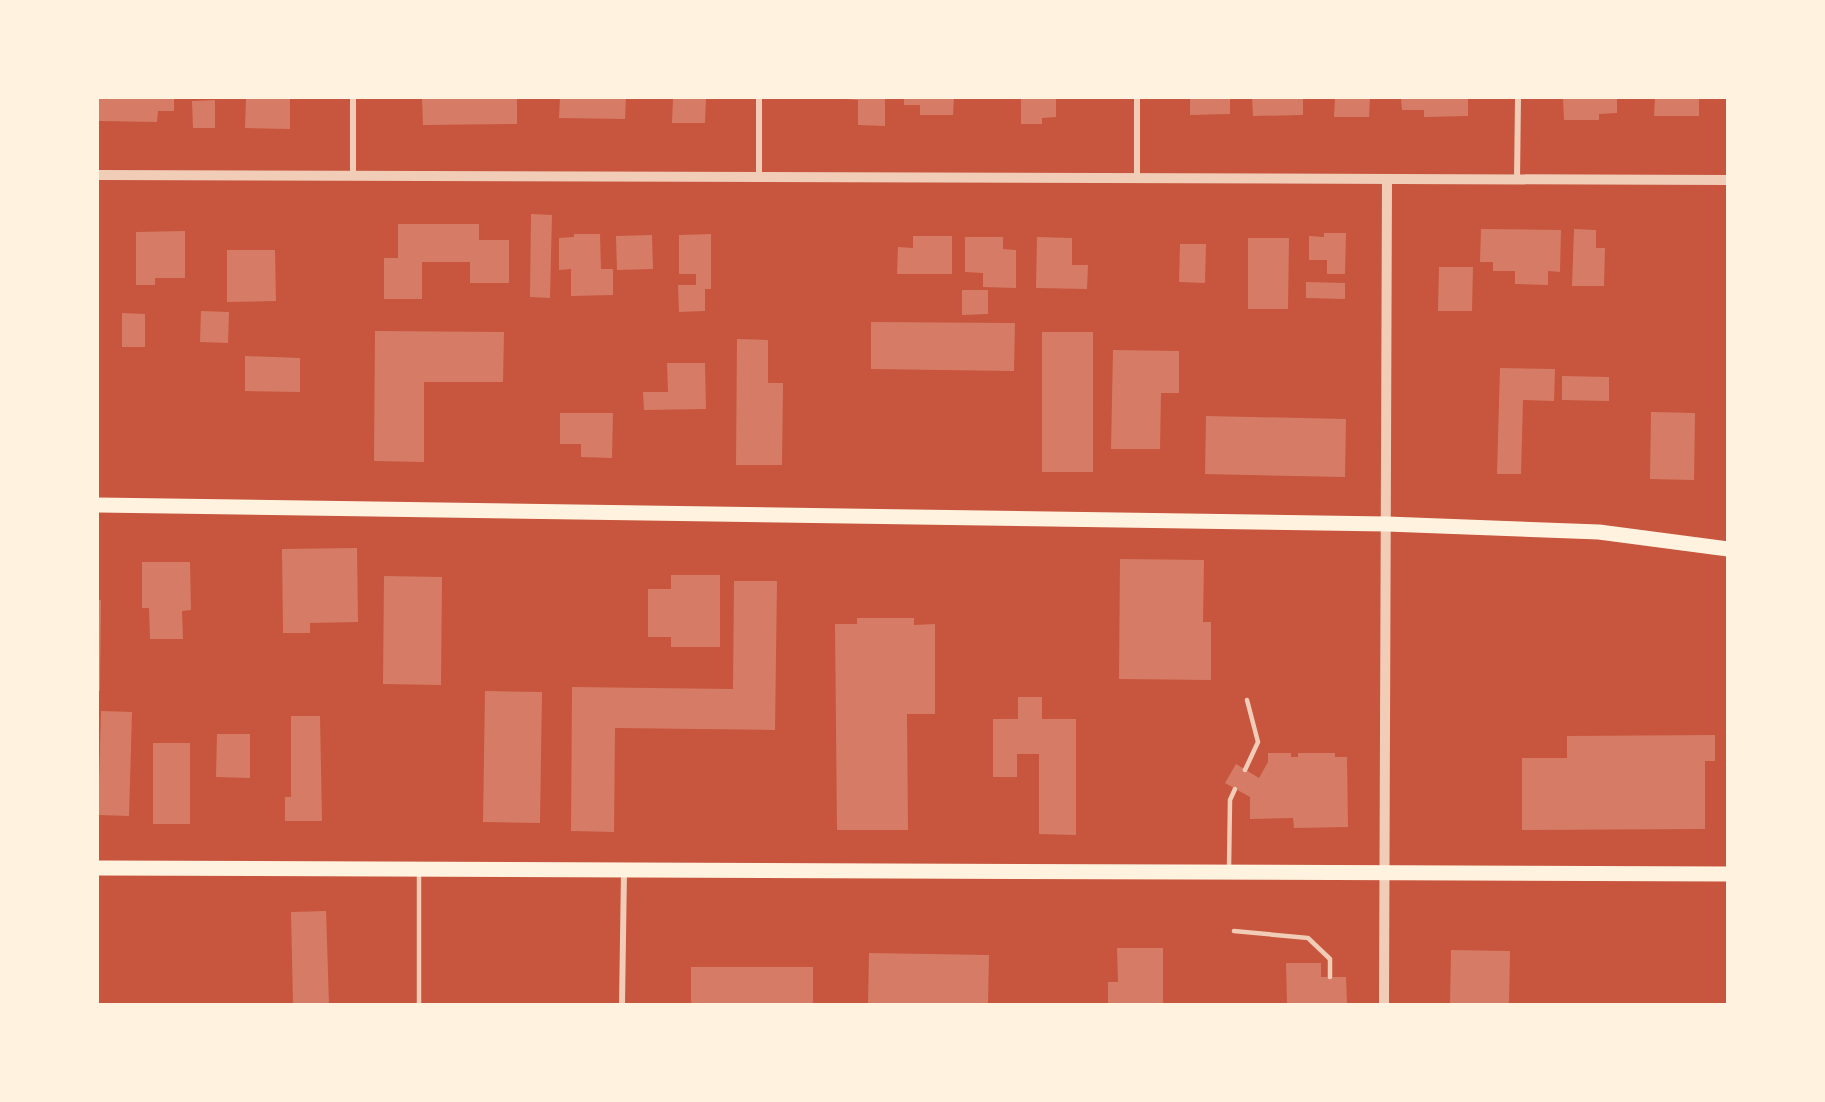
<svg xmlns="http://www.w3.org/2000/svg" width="1825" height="1102" font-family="'Open Sans',sans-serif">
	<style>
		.building { fill: #d67c66 }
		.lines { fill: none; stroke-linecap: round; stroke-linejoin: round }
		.service { stroke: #f1ccb7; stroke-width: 4.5 }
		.minor { stroke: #f1ccb7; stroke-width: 6 }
		.tertiary { stroke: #f1ccb7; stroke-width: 10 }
		.primary { stroke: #fff3e0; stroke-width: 15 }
	</style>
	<rect width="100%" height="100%" fill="#c8553d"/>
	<g class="building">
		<path d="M98 98H174V111H158L157 122 98 121Z"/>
		<path d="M246 98H290V129L245 128Z"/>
		<path d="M422 98H517V124L423 125Z"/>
		<path d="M560 98H626L625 119 559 118Z"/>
		<path d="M673 98H706L705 123H672Z"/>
		<path d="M833 98H885V126L858 125V100Z"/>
		<path d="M904 98H954L953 115H920V105H904Z"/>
		<path d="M1021 98H1056V117L1042 118V124H1021Z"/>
		<path d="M1190 98H1230V114L1190 115Z"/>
		<path d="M1252 98H1303V115L1253 116Z"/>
		<path d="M1335 98H1370L1369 117H1334Z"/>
		<path d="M1401 98H1468V116L1424 117V110H1402Z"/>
		<path d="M1563 98H1617V113L1599 114V120H1564Z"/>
		<path d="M1655 98H1699V116H1654Z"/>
		<path d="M215 100V128H193L192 101Z"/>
		<path d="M531 214 552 215 550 298 530 297Z"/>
		<path d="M398 224H479V240H509V283H470V262H422V299H384V258H398Z"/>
		<path d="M1481 229 1561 230 1560 272 1548 271V285L1515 284V271H1493V262H1480Z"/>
		<path d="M1574 229 1596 230V248H1605L1604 286H1572Z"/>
		<path d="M185 231V278H155V285H136V232Z"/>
		<path d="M1324 233H1346L1345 274H1327V260H1309V236L1324 237Z"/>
		<path d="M574 234H600L601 269H613V295L571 296V269L559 270V238L574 237Z"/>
		<path d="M711 234V289H705V311L679 312 678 285H696V274H679V235Z"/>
		<path d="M652 235 653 269 617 270 616 236Z"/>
		<path d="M913 236H952V274H897L898 247 913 248Z"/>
		<path d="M965 237H1003V249L1016 250V288L983 287V273L965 272Z"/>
		<path d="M1037 237 1072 238V265H1088L1087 289 1036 288Z"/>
		<path d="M1248 238H1289L1288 309H1248Z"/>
		<path d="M1180 244H1206L1205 283 1179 282Z"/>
		<path d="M227 250H275L276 301 227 302Z"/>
		<path d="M1439 267H1473L1472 311H1438Z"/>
		<path d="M1306 282 1345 283V299L1306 298Z"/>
		<path d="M962 290H988V314L962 315Z"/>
		<path d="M201 311 229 312 228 343 200 342Z"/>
		<path d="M122 313 145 314V347H122Z"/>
		<path d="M871 322 1015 323 1014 371 871 369Z"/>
		<path d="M375 331 504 332 503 382H424V462L374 461Z"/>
		<rect x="1042" y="332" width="51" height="140"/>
		<path d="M737 339 768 340V383H783L782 465H736Z"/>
		<path d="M1113 350 1179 351V393H1161L1160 449H1111Z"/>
		<path d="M245 356 300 358V392L245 391Z"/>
		<path d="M667 363H705L706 409 644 410 643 392H668Z"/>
		<path d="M1500 368 1555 369 1554 401 1523 400 1521 474H1497Z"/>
		<path d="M1562 376 1609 377V401L1562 400Z"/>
		<path d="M1651 412 1695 413 1694 480 1650 479Z"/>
		<path d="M560 413H613L612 458 581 457V444H560Z"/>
		<path d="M1206 416 1346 419 1345 477 1205 474Z"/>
		<path d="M357 548 358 622 310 623V633H283L282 549Z"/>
		<path d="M1120 559 1204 560 1203 622H1211V680L1119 679Z"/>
		<path d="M142 562H190L191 610 182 611 183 639H150L149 608H142Z"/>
		<path d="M671 575H720V647H671V637H648V589H671Z"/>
		<path d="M384 576 442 577 441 685 383 684Z"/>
		<path d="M734 581H777L775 730 615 728 614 832 571 831 572 687 733 689Z"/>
		<path d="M98 600H101L100 691H98Z"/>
		<path d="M857 618H914V625L935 624V714H907L908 830H837L835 624H857Z"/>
		<path d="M485 691 542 692 540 823 483 822Z"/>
		<path d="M1018 697H1042V719H1076V835L1039 834V754H1017V777H993V719H1018Z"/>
		<path d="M101 711 132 712 129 816 98 815Z"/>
		<path d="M291 716H320L322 821H285V797H291Z"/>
		<path d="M217 734H250V778L216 777Z"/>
		<path d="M1715 735V761H1705V829L1522 830V758H1567V736Z"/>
		<rect x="153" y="743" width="37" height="81"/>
		<path d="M1268 753H1291V757H1298V753H1335V757H1347L1348 827 1294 828 1293 818 1250 819V797L1225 783 1236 764 1259 778 1268 762Z"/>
		<path d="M326 911 329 1004H293L291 912Z"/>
		<path d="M1117 948H1163V1004H1108V982H1118Z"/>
		<path d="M1451 950 1510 951 1509 1004H1450Z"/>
		<path d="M869 953 989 955 988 1004H868Z"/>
		<path d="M1286 963H1321V977H1346L1347 1004H1287Z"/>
		<rect x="691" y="967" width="122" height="37"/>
	</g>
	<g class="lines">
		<g class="service">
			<path d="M1245 770 1258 742 1247 700"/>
			<path d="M1229 869 1230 800 1235 789"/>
			<path d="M1234 931 1308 938 1330 959V977"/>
			<path d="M419 1004V872"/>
		</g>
		<g class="minor">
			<path d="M759 98V178"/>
			<path d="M1137 98V178"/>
			<path d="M353 177V98"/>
			<path d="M1517 180 1518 98"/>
			<path d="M622 1004 624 871"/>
		</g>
		<g class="tertiary">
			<path d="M98 175 1728 180"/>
			<path d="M1384 1004 1387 181"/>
		</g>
		<g class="primary">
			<path d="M98 505 1387 524 1599 532 1728 549"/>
			<path d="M98 868 1728 874"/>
		</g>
	</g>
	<rect width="1825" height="1102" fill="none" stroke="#fff3e0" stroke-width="198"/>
</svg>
